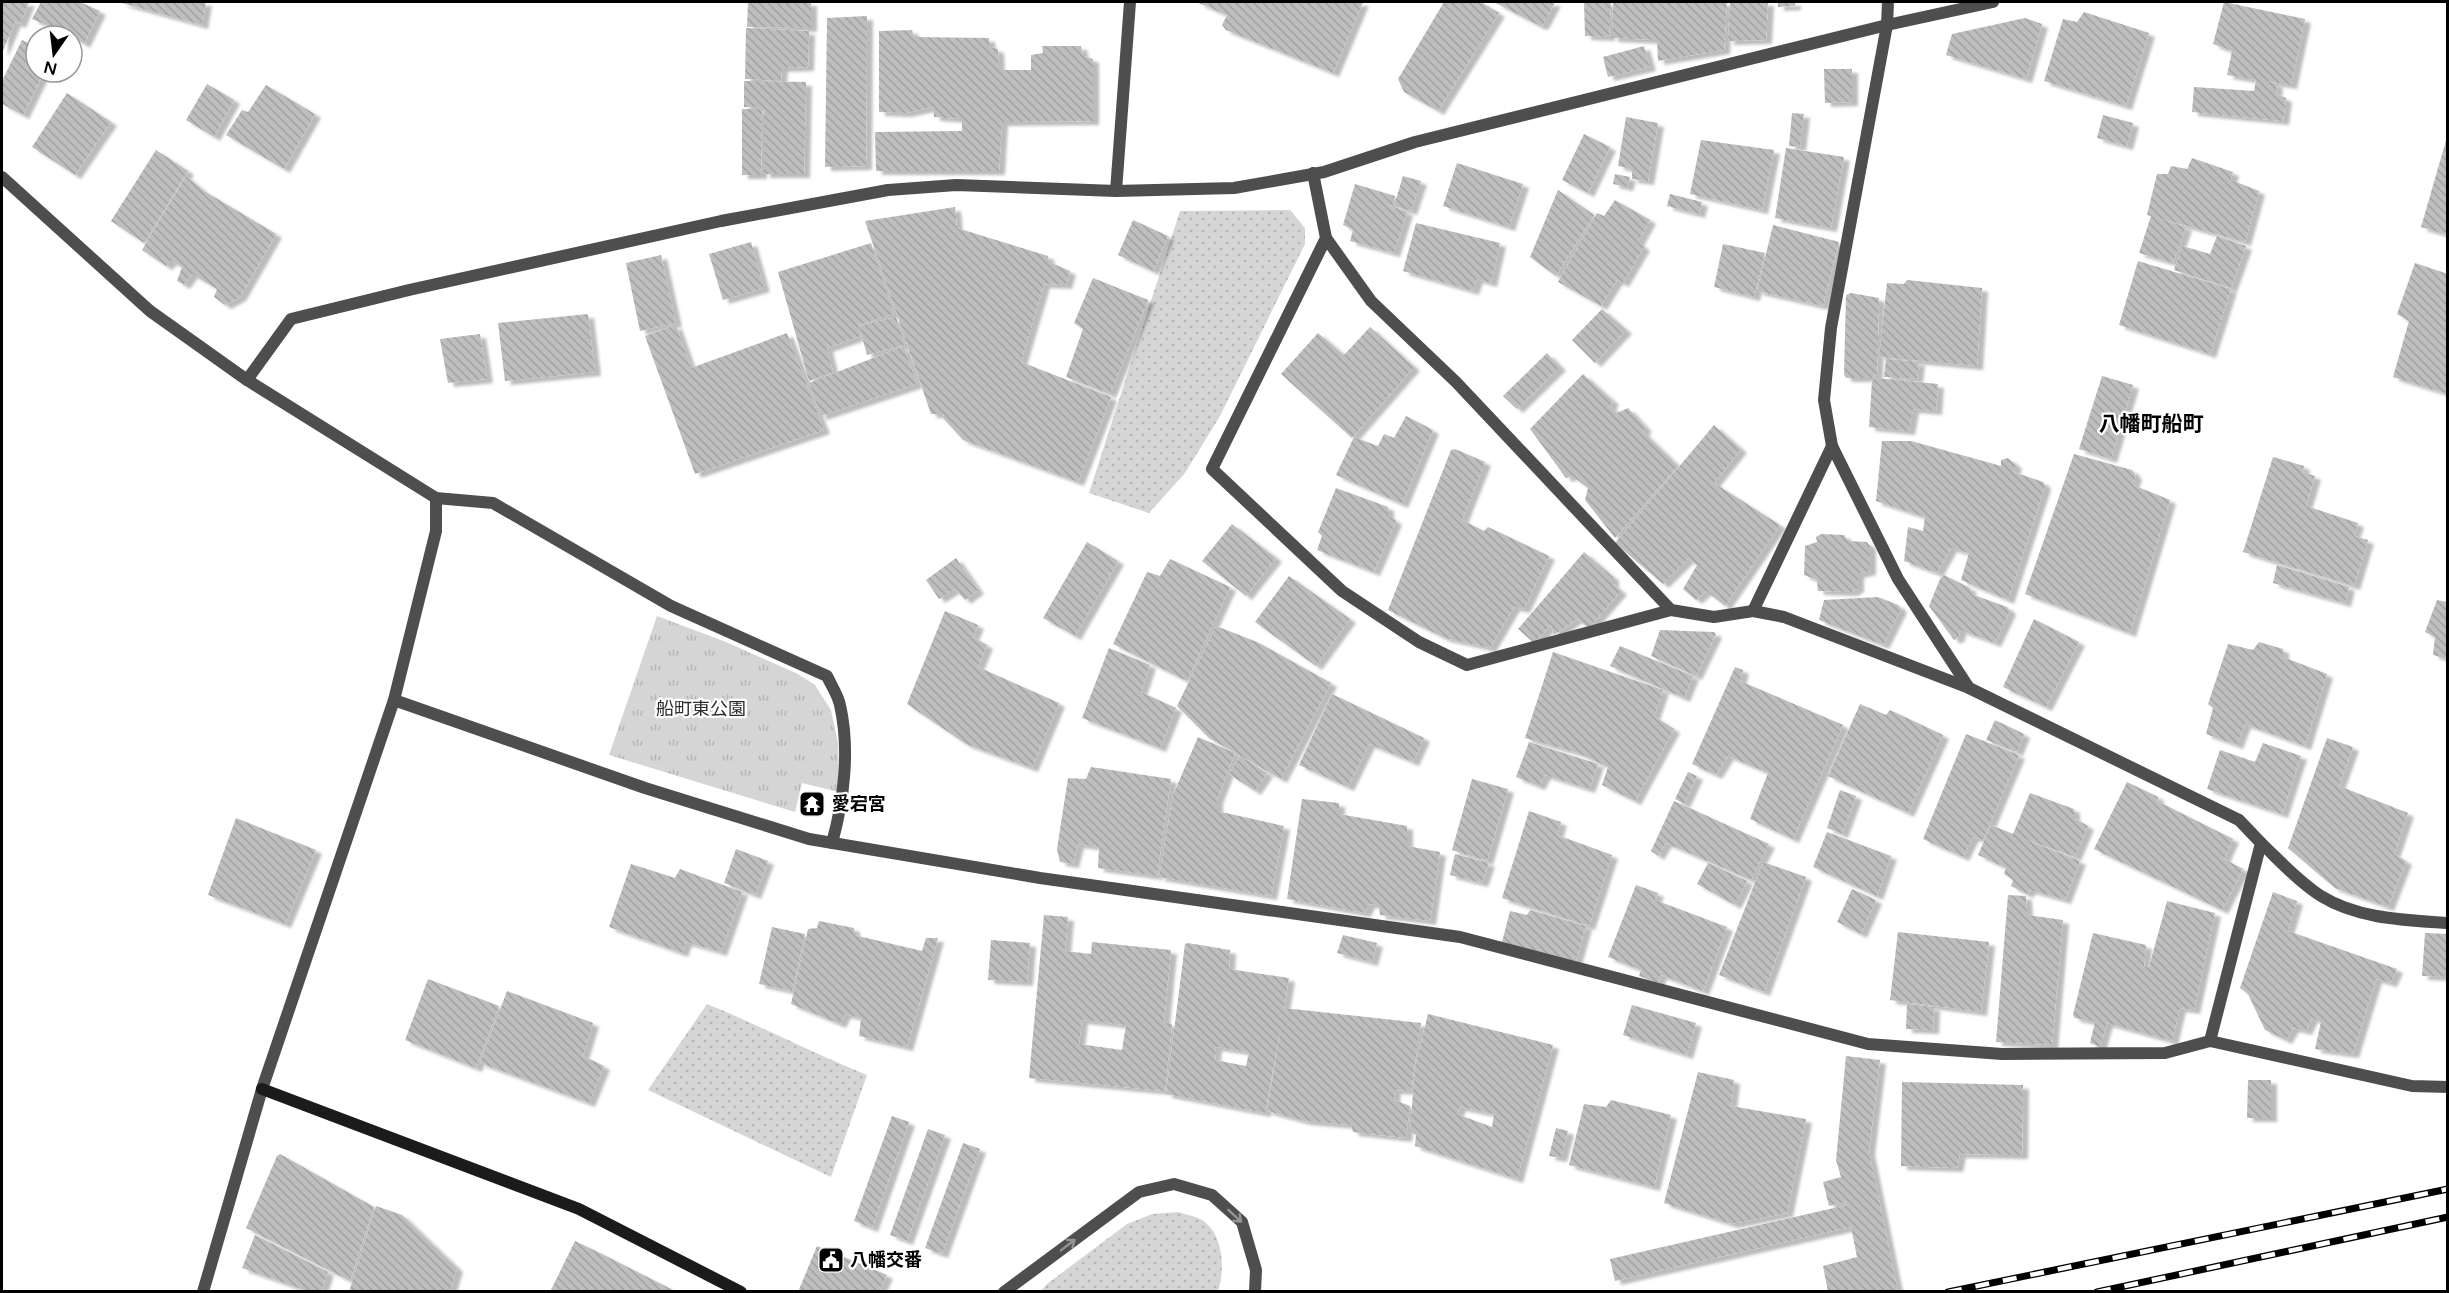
<svg xmlns="http://www.w3.org/2000/svg" width="2449" height="1293" font-family="'Varela Round','Noto Sans JP',sans-serif">
	<style>
		.grass { fill: url(#grass-dots) }
		.park { fill: url(#park-tufts) }
		.building { fill: url(#building-back-hatch); fill-rule: evenodd; filter: url(#shadow) }
		.lines { fill: none; stroke-linecap: round; stroke-linejoin: round }
		.street { stroke: #4e4e4e; stroke-width: 12 }
		.secondary { stroke: #1b1b1b; stroke-width: 12 }
		.rail-casing { stroke: #000; stroke-width: 7 }
		.rail { stroke: #fff; stroke-width: 4.5; stroke-dasharray: 14; stroke-linecap: butt }
		.oneway { stroke: #959595 }
		.labels { text-anchor: middle; stroke-width: 4.5; stroke-linejoin: round; paint-order: stroke }
		.park-label { font-size: 18px; fill: #2c2c2c; stroke: #fff }
		.poi-label { font-size: 18px; font-weight: bold; fill: #000; stroke: #fff; text-anchor: start }
		.quarter-label { font-size: 21px; font-weight: bold; fill: #000; stroke: #fff }
	</style>
	<defs>
		<pattern id="grass-dots" width="8" height="8" patternUnits="userSpaceOnUse" patternTransform="scale(1.5)"><rect width="8" height="8" fill="#d5d5d5"/><path d="M2 2h.1M6 6h.1" fill="none" stroke="#b5b5b5" stroke-width="1.8" stroke-linecap="round"/></pattern>
		<pattern id="park-tufts" width="24" height="20" patternUnits="userSpaceOnUse" patternTransform="scale(1.5)"><rect width="24" height="20" fill="#d5d5d5"/><path d="M3 7l-1-3M5 7V3M7 7l1-3M15 17l-1-3M17 17v-4M19 17l1-3" fill="none" stroke="#b5b5b5"/></pattern>
		<pattern id="building-back-hatch" width="6" height="6" patternUnits="userSpaceOnUse" patternTransform="scale(1.5)"><rect width="6" height="6" fill="#bebebe"/><path d="M-1 5l2 2M0 0l6 6M5-1l2 2" fill="none" stroke="#a2a2a2"/></pattern>
		<filter id="shadow"><feDropShadow dx="6" dy="4" stdDeviation="1.5" flood-color="#0004"/></filter>
	</defs>
	<rect width="100%" height="100%" fill="#fff"/>
	<g class="grass">
		<path d="M1290 210 1305 228V244L1220 416 1185 473 1149 513 1089 493 1180 211Z"/>
		<path d="M707 1004C761 1026 812 1053 867 1075L831 1177 648 1090Z"/>
		<path d="M1179 1212C1186 1215 1196 1216 1202 1220 1224 1234 1225 1270 1218 1291H1041L1047 1284 1127 1224 1152 1214Z"/>
	</g>
	<path class="park" d="M657 616 726 642 798 674 815 685 831 710 838 743 839 792 802 783 795 812 609 755Z"/>
	<g class="building">
		<path d="M2 2H29L20 24 15 22 2 53Z"/>
		<path d="M41 2H80L100 11 84 44 72 36 32 19Z"/>
		<path d="M118 2H206L202 25Z"/>
		<path d="M748 2H811V28L747 27Z"/>
		<path d="M1196 2H1363L1333 73 1226 30 1222 25 1227 15Z"/>
		<path d="M1444 2H1481L1499 13 1438 111 1404 92 1398 79Z"/>
		<path d="M1494 2H1555L1543 25 1540 26Z"/>
		<path d="M1584 2H1611L1609 37 1585 36Z"/>
		<path d="M1613 2H1727L1724 50 1658 61 1657 40 1612 38Z"/>
		<path d="M1730 2H1768L1766 40 1728 41Z"/>
		<path d="M1778 2H1795V6L1778 7Z"/>
		<path d="M2224 2 2305 19 2291 85 2266 81 2277 84 2276 94 2286 98 2283 121 2192 112 2194 87 2254 91 2256 80 2227 75 2232 51 2213 44Z"/>
		<path d="M2084 12 2149 33 2126 106 2044 81 2063 19 2077 22Z"/>
		<path d="M867 16 866 166 825 167 827 18Z"/>
		<path d="M2025 18 2042 24 2026 79 1946 55 1952 34Z"/>
		<path d="M746 28 809 31 808 67 782 68 781 81 745 79Z"/>
		<path d="M912 30 914 37 989 38 990 47 998 49 999 70H1031V55L1043 53 1042 46H1081L1083 56 1093 59V121L1002 122 999 171H876L875 132 962 131V119L934 117 933 107 906 113 879 112V31Z"/>
		<path d="M22 40 36 47V72H44L23 115 2 104V81Z"/>
		<path d="M1644 46 1650 67 1608 77 1603 57Z"/>
		<path d="M1824 69H1852V102L1825 103Z"/>
		<path d="M744 81 806 82 804 174H764V108L744 107Z"/>
		<path d="M207 84 234 100 214 137 186 120Z"/>
		<path d="M266 85 315 114 284 169 226 135 242 110 248 112Z"/>
		<path d="M67 93 111 122 75 175 32 147Z"/>
		<path d="M742 109H762L761 175H742Z"/>
		<path d="M1792 113 1804 114 1800 147 1789 146Z"/>
		<path d="M2103 115 2133 123 2127 146 2097 138Z"/>
		<path d="M1626 117 1658 123 1648 181 1632 179V169L1618 166Z"/>
		<path d="M1584 134 1610 147 1588 193 1562 180Z"/>
		<path d="M2447 137H2448V235L2421 227Z"/>
		<path d="M1701 140 1774 150 1762 210 1690 194Z"/>
		<path d="M1786 148 1844 157 1831 228 1775 218Z"/>
		<path d="M156 150 188 171 144 243 111 221Z"/>
		<path d="M2192 158 2233 172 2231 180 2259 191 2245 242 2155 217 2186 227 2173 263 2139 253 2151 216 2147 215 2157 174H2168L2171 166 2187 169Z"/>
		<path d="M1457 163 1523 184 1509 227 1443 206Z"/>
		<path d="M1615 174 1630 177 1627 187 1613 184Z"/>
		<path d="M186 176 204 191 276 234 240 297 225 305 214 297 217 289 192 274 184 285 177 281 182 267 171 261 166 266 142 250Z"/>
		<path d="M1403 176 1421 181 1411 211 1394 206Z"/>
		<path d="M1355 184 1395 196 1393 206 1388 205 1393 207V211L1394 207 1407 212 1394 253 1350 241 1353 230 1343 225Z"/>
		<path d="M1558 190 1594 215 1556 276 1530 257Z"/>
		<path d="M1670 194 1702 202 1699 214 1667 206Z"/>
		<path d="M1615 200 1650 220 1638 242 1644 247 1623 283 1617 280 1601 306 1558 282 1597 213 1604 216Z"/>
		<path d="M955 207 957 228 1048 256 1049 262 1070 271 1066 285 1044 284 1021 362 1111 397 1078 482 963 440 943 418 944 414H931L865 221Z"/>
		<path d="M1133 220 1168 236 1153 271 1118 255Z"/>
		<path d="M1416 223 1500 243 1491 283 1477 279 1473 291 1403 271Z"/>
		<path d="M1773 225 1839 242 1823 306 1757 291Z"/>
		<path d="M2217 236 2246 246 2231 288 2174 270 2182 246 2210 254Z"/>
		<path d="M751 242 764 288 723 300 709 254Z"/>
		<path d="M871 243 894 314 859 325 858 323 861 336 827 348 833 372 809 381 778 272Z"/>
		<path d="M1723 244 1765 253 1754 297 1714 287Z"/>
		<path d="M661 255 676 323 640 331 626 263Z"/>
		<path d="M2138 261 2231 289 2210 354 2119 325Z"/>
		<path d="M2415 263 2448 274V394L2393 377 2409 321 2397 314Z"/>
		<path d="M1093 278 1148 300 1110 394 1066 377 1083 329 1074 323Z"/>
		<path d="M1907 280 1982 288 1977 366 1879 357 1887 283 1904 284Z"/>
		<path d="M1851 293 1879 298 1877 374 1872 378H1846L1844 374 1846 295Z"/>
		<path d="M1602 309 1626 330 1595 363 1572 340Z"/>
		<path d="M588 314 595 372 505 381 498 323Z"/>
		<path d="M896 317 905 345 867 355 859 326Z"/>
		<path d="M676 325 691 368 787 333 824 430 695 474 645 336Z"/>
		<path d="M1370 327 1414 367 1352 438 1281 374 1318 333 1344 355Z"/>
		<path d="M480 334 487 379 448 383 440 339Z"/>
		<path d="M904 346 917 384 821 416 809 383Z"/>
		<path d="M1547 353 1560 367 1517 409 1503 396Z"/>
		<path d="M1886 359 1919 362 1917 379 1884 377Z"/>
		<path d="M1583 374 1613 401 1610 406 1617 413 1628 408 1646 428 1643 432 1678 466 1615 538 1585 500 1588 488 1572 476 1566 478 1530 429Z"/>
		<path d="M2102 376 2133 385 2111 459 2079 449Z"/>
		<path d="M1876 378 1938 384 1936 411 1913 409 1909 431 1869 427 1872 380Z"/>
		<path d="M1406 416 1433 430 1402 504 1336 475 1354 437 1378 446 1384 434 1394 438Z"/>
		<path d="M1714 425 1741 449 1714 483 1780 525 1725 606 1706 591 1696 600 1683 589 1697 565 1688 559 1663 584 1615 543Z"/>
		<path d="M1882 441H1911L2001 466V460L2008 458 2016 465 2014 472 2043 482 2045 486 2008 600 1961 580 1969 553 1951 548 1937 573 1904 561 1908 527 1923 531 1925 517 1876 501Z"/>
		<path d="M1455 449 1485 462 1462 520 1484 531 1488 527 1549 556 1524 609 1514 607 1490 648 1445 638 1388 610 1451 450Z"/>
		<path d="M2074 454 2132 470 2136 476 2133 485 2170 500 2130 633 2025 594Z"/>
		<path d="M2273 457 2304 466 2303 472 2315 476 2306 506 2358 523 2354 536 2368 540 2354 586 2243 552Z"/>
		<path d="M1336 488 1388 507V515L1396 521 1374 572 1317 550 1322 536 1318 532Z"/>
		<path d="M1232 524 1276 558 1246 596 1202 561Z"/>
		<path d="M1821 534 1844 535 1848 541 1867 542 1870 546V571L1858 574V588L1852 592 1818 591 1817 580 1804 575 1805 546 1817 542 1816 537Z"/>
		<path d="M1087 542 1118 561 1075 636 1043 618Z"/>
		<path d="M1584 552 1613 577V584L1621 591 1589 628 1577 619 1554 635 1551 625 1534 643 1518 629Z"/>
		<path d="M956 558 978 590 965 600 955 589 939 599 926 580Z"/>
		<path d="M1170 559 1230 587 1187 681 1113 644 1147 572 1160 576Z"/>
		<path d="M2277 565 2349 587 2345 603 2273 583Z"/>
		<path d="M1944 575 1970 588 1971 594 2007 607 2010 611 1995 643 1960 630 1959 637 1954 640 1929 606 1940 579Z"/>
		<path d="M1289 576 1350 619 1316 666 1255 622Z"/>
		<path d="M1878 597 1898 605 1901 609 1883 645 1819 620 1824 600Z"/>
		<path d="M2437 600 2448 602V659L2433 655 2435 637 2425 632Z"/>
		<path d="M945 611 978 625 973 637 987 645 978 667 1059 703 1032 768 966 744 907 704Z"/>
		<path d="M2034 619 2079 642 2046 707 2003 687Z"/>
		<path d="M1216 626 1257 642 1331 683 1281 779 1209 738 1177 706Z"/>
		<path d="M1660 630 1714 632 1716 634 1696 676 1651 656Z"/>
		<path d="M2259 642 2283 649V657L2327 674 2305 746 2245 724 2237 745 2206 734 2213 708 2208 704 2228 644 2253 650Z"/>
		<path d="M1620 646 1693 676 1684 698 1610 666Z"/>
		<path d="M1109 648 1150 665 1141 692 1176 708 1160 748 1082 718Z"/>
		<path d="M1553 652 1663 690 1654 716 1674 729 1635 801 1602 785 1608 767 1578 753 1525 738Z"/>
		<path d="M1735 667 1743 670 1740 681 1843 725 1793 839 1750 819 1768 773 1728 756 1716 775 1692 764Z"/>
		<path d="M1332 694 1424 738 1413 762 1369 744 1348 787 1299 765Z"/>
		<path d="M1860 704 1886 715 1890 710 1943 735 1908 813 1828 776Z"/>
		<path d="M1995 720 2024 734 2017 752 1986 740Z"/>
		<path d="M1966 734 2019 755 1983 840 1973 837 1963 857 1923 839Z"/>
		<path d="M1198 737 1235 753 1217 800V811L1284 826 1271 896 1159 877 1173 795Z"/>
		<path d="M2327 738 2353 747 2339 786 2408 813 2394 854 2406 861 2388 907 2335 888 2288 848Z"/>
		<path d="M1529 742 1598 764 1589 789 1545 775 1539 786 1516 777Z"/>
		<path d="M2263 743 2301 756 2282 814 2207 789 2220 750 2255 762Z"/>
		<path d="M1240 756 1267 773 1255 791 1229 774Z"/>
		<path d="M1091 767 1171 779 1157 876 1098 868 1099 847 1078 844 1073 864 1060 862 1057 849 1068 778 1086 779Z"/>
		<path d="M1688 772 1697 776 1684 804 1675 799Z"/>
		<path d="M1472 779 1508 789 1487 861 1452 850Z"/>
		<path d="M2127 782 2158 797 2157 801 2233 839 2224 859 2243 869 2222 910 2094 849Z"/>
		<path d="M1840 790 1856 796 1842 834 1827 828Z"/>
		<path d="M2030 793 2074 809V818L2088 826 2075 857 2019 837 2080 861 2065 900 2030 890 2027 894 2011 886 2013 880 2004 874 2006 868 1978 855 1991 825 2013 834Z"/>
		<path d="M1302 799 1339 803V814L1407 826V846L1440 852 1430 921 1380 915 1379 905 1369 904 1365 913 1287 899Z"/>
		<path d="M1674 801 1769 844 1751 880 1666 843 1658 856 1651 851Z"/>
		<path d="M1529 811 1561 822 1557 835 1612 855 1589 926 1502 898Z"/>
		<path d="M236 818 316 850 285 924 208 895Z"/>
		<path d="M1827 832 1891 856 1877 896 1813 867Z"/>
		<path d="M736 849 768 861 755 895 724 883Z"/>
		<path d="M1455 854 1489 863 1482 883 1450 875Z"/>
		<path d="M1763 862 1806 877 1764 992 1719 975Z"/>
		<path d="M1708 863 1747 881 1735 905 1697 884Z"/>
		<path d="M631 864 675 878 680 869 742 892 721 952 686 942 682 953 609 927Z"/>
		<path d="M1636 885 1658 893 1655 900 1727 927 1703 991 1661 975 1658 983 1639 976 1641 970 1608 957Z"/>
		<path d="M1852 889 1876 900 1861 934 1837 922Z"/>
		<path d="M2273 892 2297 901 2288 931 2397 969 2391 983 2376 979 2353 1054 2315 1049 2321 1022 2312 1018 2306 1031 2293 1028 2286 1040 2265 1030 2248 994 2240 988Z"/>
		<path d="M2008 895 2026 896 2027 915 2063 920 2052 1045 1996 1042Z"/>
		<path d="M2167 901 2215 913 2194 1010 2180 1008 2172 1041 2107 1023 2100 1047 2090 1043 2095 1022 2075 1018 2073 1015 2093 933 2146 945 2144 966 2149 967Z"/>
		<path d="M1530 910 1586 926 1576 961 1502 942 1510 911 1527 915Z"/>
		<path d="M1044 915 1068 917 1065 951 1091 954 1092 942 1171 950 1164 1022 1172 1024 1165 1091 1029 1078ZM1082 1020 1126 1025 1122 1050 1079 1044Z"/>
		<path d="M819 921 854 928V935L922 951 926 938H938L907 1047 859 1036 861 1018 845 1014 840 1024 791 1004 808 929 817 928Z"/>
		<path d="M772 927 805 934 792 991 759 984Z"/>
		<path d="M1898 932 1989 942 1981 1012 1890 1000Z"/>
		<path d="M2425 933 2448 934V977L2422 976Z"/>
		<path d="M1343 935 1377 943 1372 962 1337 953Z"/>
		<path d="M991 940 1030 943 1027 982 988 980Z"/>
		<path d="M1188 943 1230 950 1229 969 1289 978 1284 1008 1421 1023 1411 1091 1395 1090 1394 1100 1410 1106 1406 1138 1353 1132 1351 1125 1305 1121 1267 1111 1282 1022 1265 1113 1166 1094 1185 944ZM1216 1047 1249 1052 1246 1066 1215 1060Z"/>
		<path d="M428 979 499 1006 476 1068 405 1040Z"/>
		<path d="M507 991 593 1023 583 1056 604 1066 589 1103 480 1063Z"/>
		<path d="M1907 1004 1934 1007 1933 1030 1906 1029Z"/>
		<path d="M1632 1005 1696 1023 1687 1055 1623 1035Z"/>
		<path d="M1428 1014 1553 1045 1517 1179 1415 1146 1416 1135 1410 1131 1415 1067ZM1460 1107 1494 1114 1492 1127 1457 1114Z"/>
		<path d="M1846 1056 1880 1060 1869 1151 1898 1292H1828L1823 1266 1857 1257 1851 1227 1615 1281 1610 1259 1847 1205 1846 1202 1829 1206 1823 1182 1841 1177 1836 1160Z"/>
		<path d="M1698 1072 1734 1080 1731 1106 1806 1119 1787 1213 1732 1224 1664 1203Z"/>
		<path d="M2248 1080H2271V1118H2247Z"/>
		<path d="M1902 1082 2023 1085 2022 1155 1960 1154 1957 1168 1901 1166Z"/>
		<path d="M1611 1100 1671 1115 1654 1187 1569 1165 1584 1104 1606 1107Z"/>
		<path d="M892 1116 909 1122 872 1228 854 1221Z"/>
		<path d="M1556 1128 1568 1131 1561 1158 1549 1156Z"/>
		<path d="M928 1129 945 1135 907 1241 890 1235Z"/>
		<path d="M963 1143 980 1149 942 1254 925 1248Z"/>
		<path d="M280 1154 374 1207 350 1281 246 1228 277 1156Z"/>
		<path d="M376 1206 402 1215 457 1268 450 1292H349Z"/>
		<path d="M255 1235 328 1272 321 1292H310L242 1268Z"/>
		<path d="M575 1241 604 1255 677 1292H550Z"/>
		<path d="M817 1246 887 1275 879 1292H798Z"/>
	</g>
	<g class="lines">
		<g class="street">
			<path d="M1888 2 1887 25 1831 328 1824 400 1832 446 1898 579 1969 688 2239 820 2261 843 2210 1041"/>
			<path d="M1313 173 1326 238 1212 469 1342 591 1419 642 1467 665 1671 610 1714 617 1753 611 1784 617 1969 688"/>
			<path d="M2 177 150 311 247 380 291 319 409 290 721 221 888 190 956 185 1116 191 1234 188 1324 172 1415 142 1887 25 1993 2"/>
			<path d="M1116 191 1130 2"/>
			<path d="M1326 238 1371 301 1456 382 1671 610"/>
			<path d="M247 380 436 498 493 503 671 606 827 676C831 685 838 695 840 705 850 749 844 800 832 843"/>
			<path d="M1753 611 1832 446"/>
			<path d="M394 700 645 788 809 839 1040 878 1460 937 1868 1044 2002 1054 2165 1053 2210 1041 2412 1086 2448 1087"/>
			<path d="M2261 843C2280 861 2299 882 2321 896 2358 919 2405 920 2448 923"/>
			<path d="M203 1292 262 1089 394 700 436 531V498"/>
			<path d="M1004 1292 1139 1192 1174 1184 1212 1195 1242 1222 1256 1270 1255 1292"/>
		</g>
		<path class="secondary" d="M262 1089 579 1209 741 1292"/>
		<g class="rail-casing">
			<g id="rail">
				<path d="M1948 1292 2448 1189"/>
				<path d="M2097 1292 2448 1217"/>
			</g>
		</g>
		<use href="#rail" class="rail"/>
	</g>
	<defs><path id="oneway-shaft" d="M-6 0H5M1.5-3L5.5 0L1.5 3" fill="none" stroke-width="1.6" stroke-linecap="round" stroke-linejoin="round" transform="scale(1.5)"/></defs>
	<g class="oneway">
		<use href="#oneway-shaft" transform="translate(1235 1216) rotate(43)"/>
		<use href="#oneway-shaft" transform="translate(1068 1245) rotate(-37)"/>
	</g>
	<defs>
		<g id="temple-square" transform="scale(1.35)"><rect x="-9" y="-9" width="18" height="18" rx="4" fill="#000" stroke="#fff"/><path d="M0-6L5-2H3V0L6.5 2.5H4V6H1.5V3h-3V6H-4V2.5H-6.5L-3 0V-2H-5Z" fill="#fff"/></g>
		<g id="civic-square" transform="scale(1.35)"><rect x="-9" y="-9" width="18" height="18" rx="4" fill="#000" stroke="#fff"/><path d="M-.6-6.5H3V-4.5H.6V-3L4-1V1h2V6H-6V1h2V-1L-.6-3ZM-1.2 2.5V6h2.4V2.5Z" fill="#fff"/></g>
	</defs>
	<g fill-rule="evenodd">
		<use href="#temple-square" x="812" y="804"/>
		<use href="#civic-square" x="831" y="1260"/>
	</g>
	<g class="labels">
		<g class="park-label">
			<text x="701" y="715">船町東公園</text>
		</g>
		<g class="poi-label">
			<text x="832" y="810">愛宕宮</text>
			<text x="850" y="1266">八幡交番</text>
		</g>
		<g class="quarter-label">
			<text x="2151" y="431">八幡町船町</text>
		</g>
	</g>
	<rect width="2449" height="1293" fill="none" stroke="#000000" stroke-width="6"/>
	<g transform="translate(54 54) rotate(194)"><circle r="28" fill="#ffffff" stroke="#999999" stroke-width="1.5"/>
	<path d="M0-4.5L10 22L0 15L-10 22Z" fill="#000000"/>
	<text y="-9" font-size="16" font-weight="bold" text-anchor="middle" fill="#000000">N</text>
	</g>
</svg>
